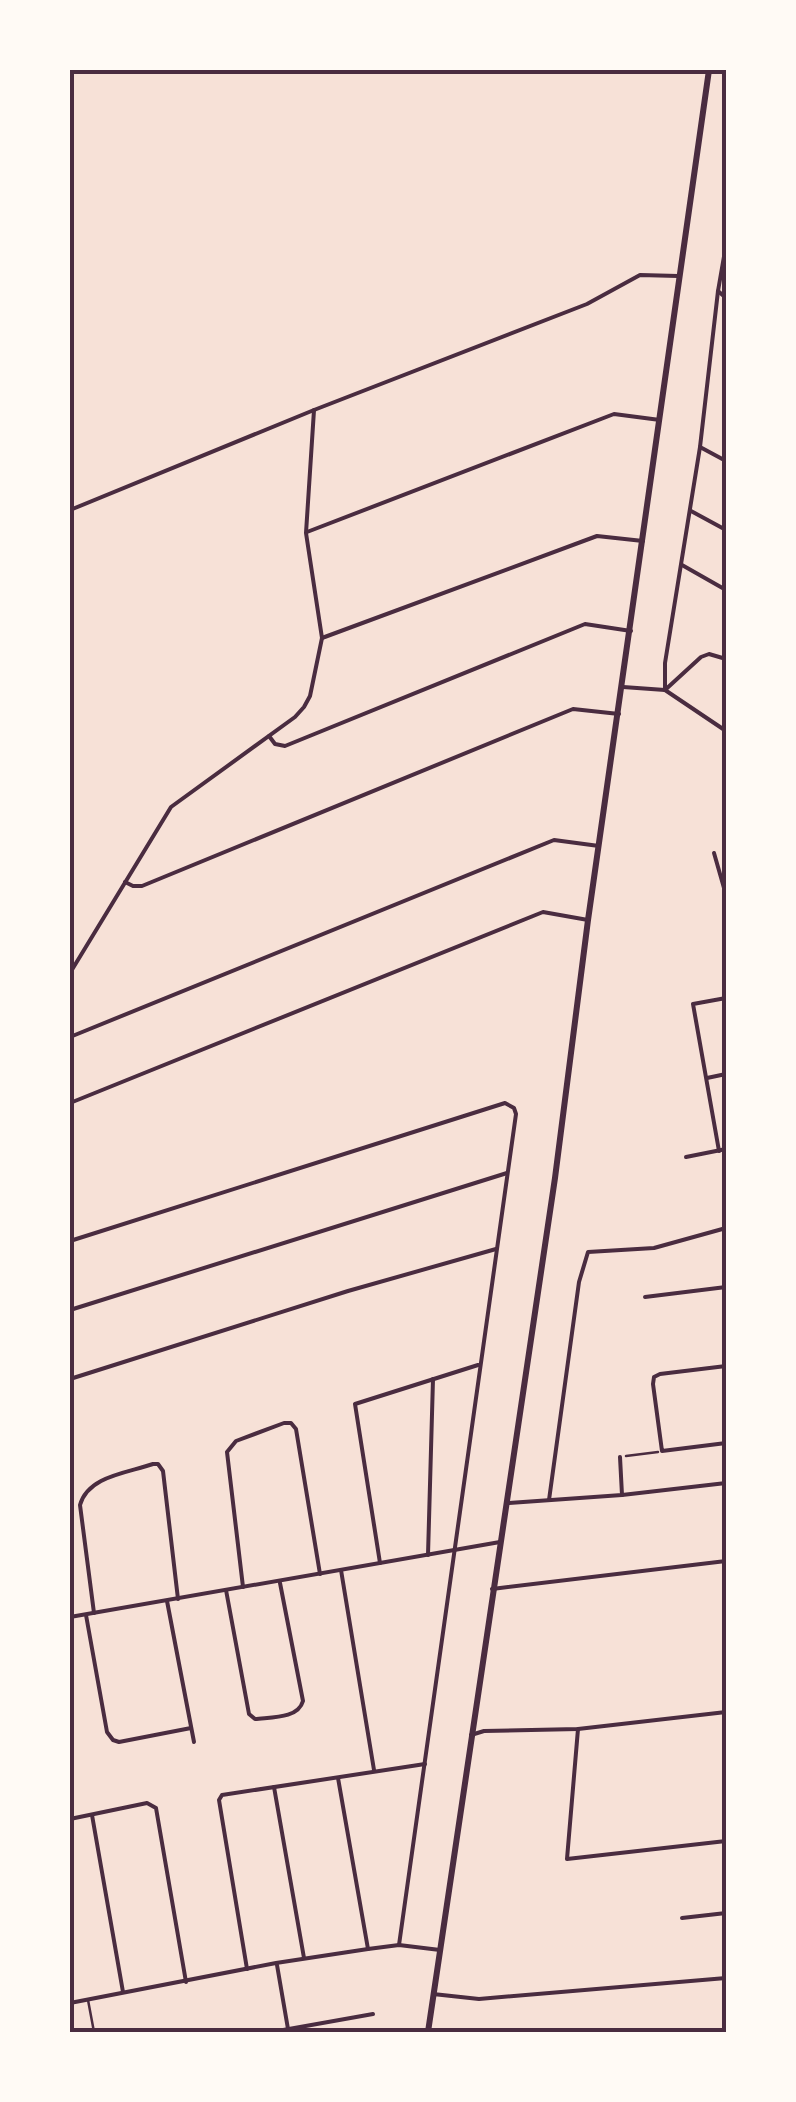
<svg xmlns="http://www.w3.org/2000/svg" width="796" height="2102" font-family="Merriweather,serif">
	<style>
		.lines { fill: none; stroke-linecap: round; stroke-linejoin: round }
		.path { stroke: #4a2c40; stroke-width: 2.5 }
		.service { stroke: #4a2c40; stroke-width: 2.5 }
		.minor { stroke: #4a2c40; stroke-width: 4 }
		.trunk { stroke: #4a2c40; stroke-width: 6 }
		.neatline { fill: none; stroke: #4a2c40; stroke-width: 4 }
	</style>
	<rect width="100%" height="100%" fill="#f7e1d7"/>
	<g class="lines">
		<path class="path" d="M626 1456 658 1452"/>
		<path class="service" d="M88 2000 94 2032"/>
		<g class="minor">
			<path d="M718 291 726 298"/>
			<path d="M700 447 726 461"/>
			<path d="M70 510 314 410 587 304 640 275 678 276"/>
			<path d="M691 511 726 530"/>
			<path d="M307 532 614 414 660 420"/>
			<path d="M682 565 726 590"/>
			<path d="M322 638 597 536 643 541"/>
			<path d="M623 687 665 690 726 731"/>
			<path d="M665 690V663L700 447 718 291 726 245"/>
			<path d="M665 690 701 657 709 654 726 659"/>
			<path d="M269 736 275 744 285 746 585 624 631 631"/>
			<path d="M714 853 724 888 726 912"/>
			<path d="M125 882 133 886H142L573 709 619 714"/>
			<path d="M70 973 171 807 295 717 304 707 310 696 322 638 306 533 314 410"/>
			<path d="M70 1037 554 840 599 846"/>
			<path d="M707 1078 726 1074"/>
			<path d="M70 1103 543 912 588 920"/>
			<path d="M719 1151 693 1004 726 998"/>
			<path d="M686 1157 726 1149"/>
			<path d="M70 1241 505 1103 514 1108 516 1114 399 1945"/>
			<path d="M645 1297 726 1287"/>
			<path d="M70 1310 507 1173"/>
			<path d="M726 1366 660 1374 654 1377 653 1384 662 1451 726 1443"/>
			<path d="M70 1379 348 1291 496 1249"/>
			<path d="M620 1457 622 1495"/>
			<path d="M549 1500 579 1282 588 1252 654 1248 726 1228"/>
			<path d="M509 1503 622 1495 726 1483"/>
			<path d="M428 1555 433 1379"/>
			<path d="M380 1563 355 1404 478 1365"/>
			<path d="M341 1570 374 1770"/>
			<path d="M243 1587 227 1452 236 1441 284 1423H291L296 1429 320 1574"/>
			<path d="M492 1589 726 1561"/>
			<path d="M226 1590 249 1714 255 1719C271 1717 298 1719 303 1701L280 1583"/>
			<path d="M167 1601 194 1742"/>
			<path d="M94 1613 80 1505C88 1476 127 1473 153 1464H158L163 1471 178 1599"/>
			<path d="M86 1615 107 1732 113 1740 119 1742 191 1728"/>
			<path d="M70 1617 500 1542"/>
			<path d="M578 1729 567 1859 726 1841"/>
			<path d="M471 1735 484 1731 578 1729 726 1712"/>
			<path d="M338 1778 368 1949"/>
			<path d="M274 1787 304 1958"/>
			<path d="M92 1815 123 1992"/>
			<path d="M70 1819 147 1803 156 1808 186 1982"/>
			<path d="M682 1918 726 1913"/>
			<path d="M277 1965 288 2029"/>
			<path d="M247 1969 219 1800 222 1795 425 1764"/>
			<path d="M433 1994 479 1999 726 1978"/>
			<path d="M70 2003 276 1963 368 1949 399 1945 440 1950"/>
			<path d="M272 2032 373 2014"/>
		</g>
		<path class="trunk" d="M428 2032 555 1178 588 920 709 70"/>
	</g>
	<rect width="796" height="2102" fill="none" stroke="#fffaf5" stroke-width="145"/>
	<rect x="72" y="72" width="652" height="1958" class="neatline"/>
</svg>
